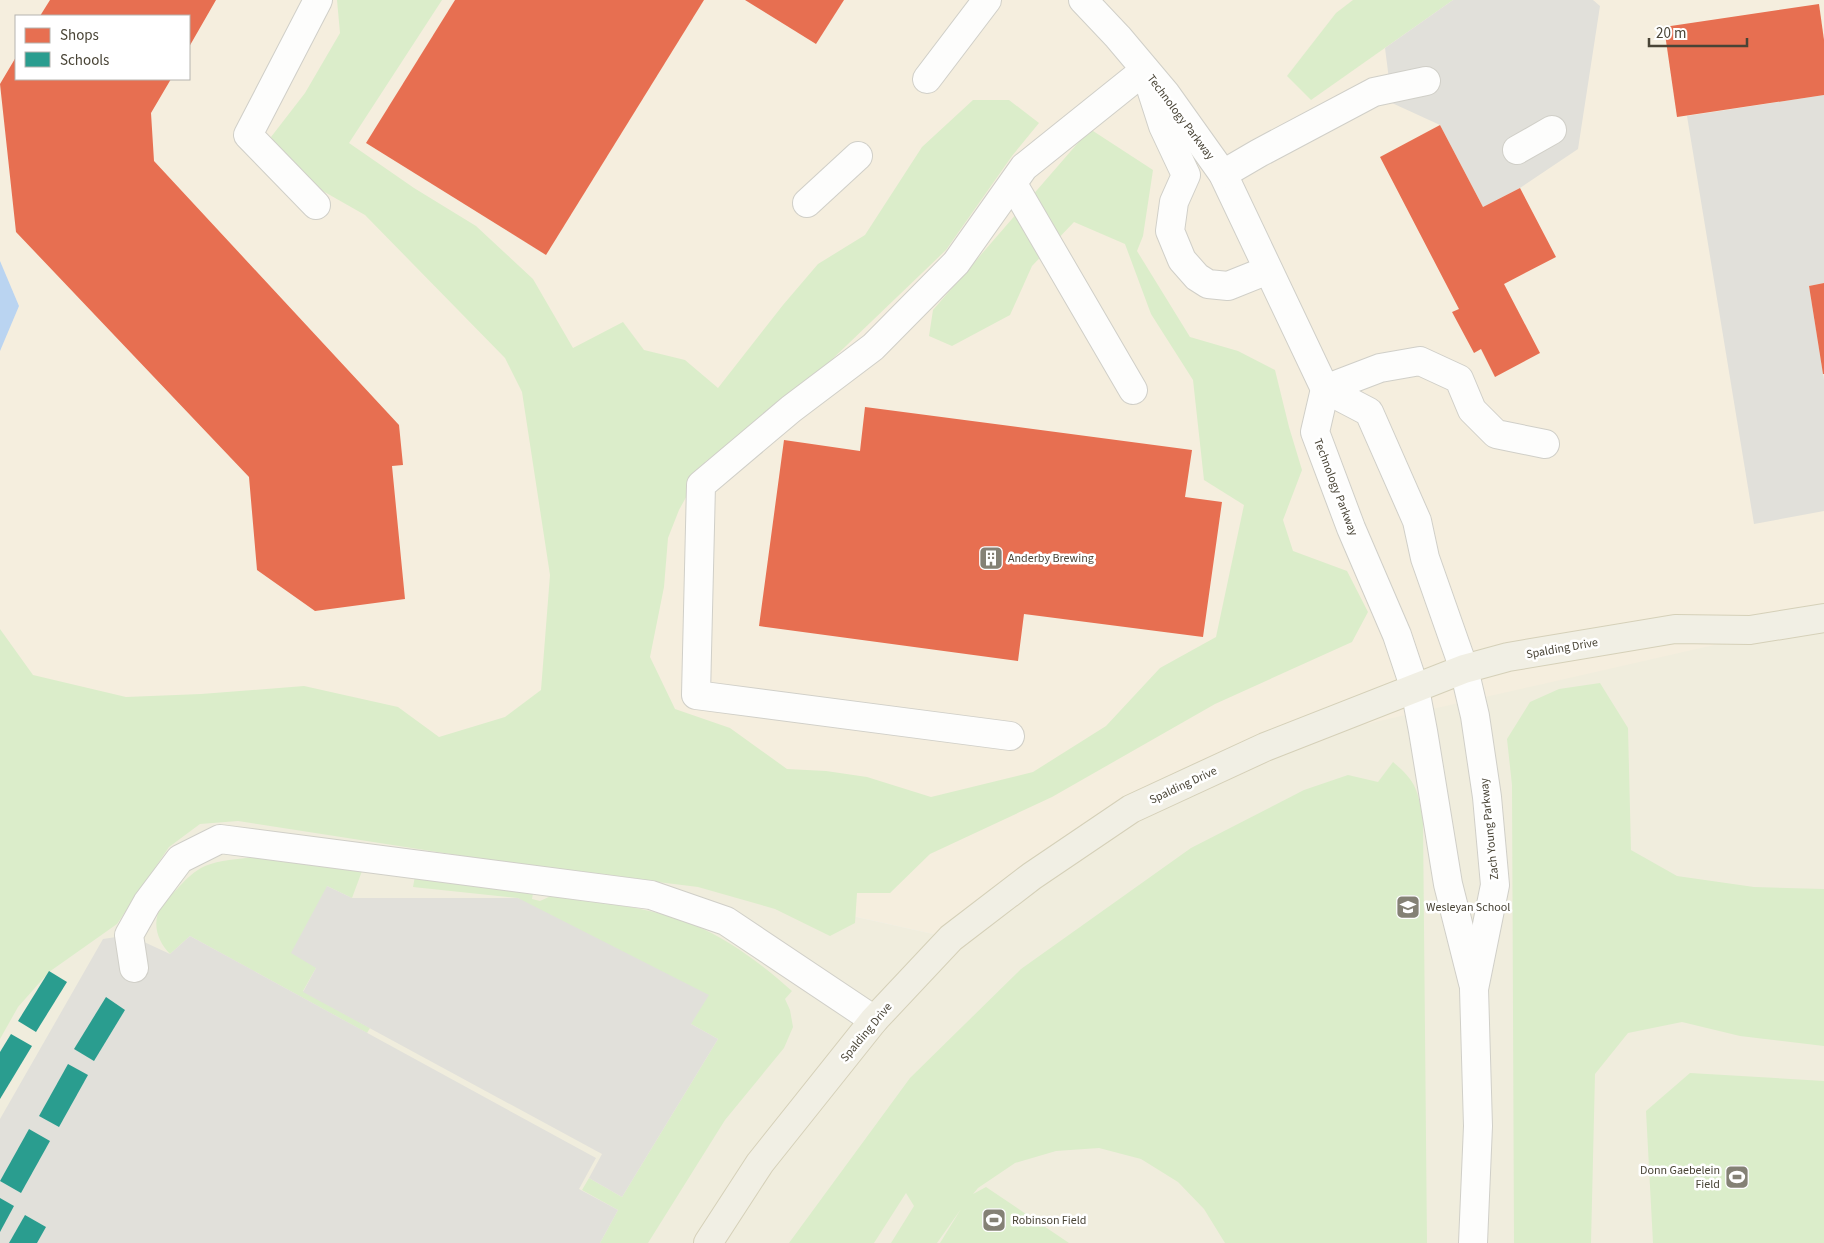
<svg xmlns="http://www.w3.org/2000/svg" width="1824" height="1243" font-family="'Source Sans 3',sans-serif">
	<style>
		.commercial { fill: #f5eede; fill-rule: evenodd }
		.education { fill: #f0eddd }
		.green { fill: #dbedca }
		.parking { fill: #e1e0da }
		.water { fill: #bad4f1 }
		.shops { fill: #e76f51 }
		.schools { fill: #2a9d8f }
		.lines { fill: none; stroke-linecap: round; stroke-linejoin: round }
		.minor-casing { stroke: #d0cfc8; stroke-width: 30 }
		.major-casing { stroke: #d5d0b8; stroke-width: 30 }
		.minor { stroke: #fdfdfc; stroke-width: 28 }
		.major { stroke: #f1efe4; stroke-width: 28 }
		.labels { text-anchor: middle; stroke-width: 5; stroke-linejoin: round; paint-order: stroke }
		.street-label { font-size: 12px; fill: #494436; stroke: #fff }
		.poi-label { font-size: 12px; fill: #494436; stroke: #fff; text-anchor: start }
	</style>
	<rect width="100%" height="100%" fill="#f2f1eb"/>
	<path class="commercial" d="M0 0H1824V636L951 938 0 726ZM16 16H189V79H16Z"/>
	<path class="education" d="M1824 620V1243H0V932L116 752 951 938 1032 876 1265 747Z"/>
	<g class="green">
		<path d="M337 0H442L349 143 414 188 476 226 533 279 573 348 623 322 644 350 685 360 718 388 783 305 818 264 865 235 922 147 973 100H1009L1039 123 1012 156 946 250 822 369 760 423 706 461 679 510 668 538 664 587 650 657 675 709 730 728 787 769 826 771 867 777 931 797 1033 772 1106 726 1160 668 1216 637 1244 505 1204 480 1193 380 1151 314 1125 244 1074 222 1032 266 1010 315 952 346 929 336 933 310 1090 129 1153 170 1143 236 1137 251 1190 337 1238 351 1275 370 1289 427 1302 470 1283 520 1293 551 1347 571 1368 612 1352 642 1215 704 1052 797 930 854 890 893H857L855 923 830 936 775 909 698 887 521 865 238 821 200 824 169 847 117 924 49 972 18 1007 0 1039V629L33 675 126 697 201 694 304 686 398 707 439 737 505 717 541 690 550 575 522 392 505 358 365 215 321 190 288 162 271 137 305 93 340 33Z"/>
		<path d="M1353 0H1453L1311 100 1287 76 1336 13Z"/>
		<path d="M1600 683 1628 728 1631 850 1677 876 1754 887 1824 889V1046L1740 1036 1682 1022 1628 1033 1595 1074 1591 1243H1514L1512 785 1507 739 1530 702 1559 689Z"/>
		<path d="M1393 762C1417 782 1418 791 1423 821L1427 1243H1225L1204 1209 1178 1182 1141 1159 1099 1148 1056 1151 1015 1163 978 1188 973 1194 986 1187 1069 1243H940L961 1209 937 1243H891L914 1206 906 1193 874 1243H789L910 1078 1021 969 1191 848 1304 790 1348 775 1378 782Z"/>
		<path d="M254 857 362 871 352 898 327 886 316 968 303 991 370 1028 367 1033 190 936 170 954C157 941 151 922 162 905 166 899 173 893 178 888 185 880 194 871 205 866 220 860 238 859 254 857Z"/>
		<path d="M415 876 533 893 532 899 540 901 551 896C599 903 649 906 694 925 730 940 763 965 792 991L785 999 790 1010 793 1027 784 1048 725 1120 648 1243H600L618 1210 582 1190 589 1178 622 1197 718 1039 691 1024 518 898 413 887Z"/>
		<path d="M1690 1073 1824 1081V1243H1653L1646 1111Z"/>
	</g>
	<g class="parking">
		<path d="M1453 0H1593L1600 6 1578 149 1520 188 1483 207 1440 125 1392 103 1385 48Z"/>
		<path d="M1824 95V283L1809 286 1824 380V511L1754 524 1687 116Z"/>
		<path d="M327 886 352 898H518L709 995 691 1024 718 1039 622 1197 589 1178 602 1154 303 992 316 968 291 953Z"/>
		<path d="M129 935 170 954 190 936 596 1158 579 1189 618 1210 600 1243H0V1119L103 939Z"/>
	</g>
	<path class="water" d="M0 261 19 306 0 351Z"/>
	<g class="shops">
		<path d="M50 0H216L189 47V16H40Z"/>
		<path d="M455 0H704L546 255 366 143Z"/>
		<path d="M745 0H844L816 44Z"/>
		<path d="M1819 4 1824 40V95L1677 117 1664 27Z"/>
		<path d="M16 57V79H171L151 113 154 161 399 425 403 465 392 466 405 599 315 611 257 570 249 477 16 232 0 84Z"/>
		<path d="M1440 125 1483 207 1520 188 1556 257 1504 284 1540 353 1495 377 1481 349 1474 353 1452 312 1459 309 1380 157Z"/>
		<path d="M1824 283V374H1823L1809 286Z"/>
		<path d="M865 407 1192 450 1185 497 1222 502 1203 637 1024 614 1018 661 759 626 784 440 860 451Z"/>
	</g>
	<g class="schools">
		<path d="M49 971 67 982 36 1032 18 1021Z"/>
		<path d="M106 997 125 1010 94 1061 74 1049Z"/>
		<path d="M11 1034 32 1046 0 1099V1052Z"/>
		<path d="M68 1064 88 1075 59 1127 39 1116Z"/>
		<path d="M29 1129 50 1141 21 1193 0 1181Z"/>
		<path d="M0 1198 14 1206 0 1232Z"/>
		<path d="M25 1215 46 1227 37 1243H9Z"/>
	</g>
	<g class="lines">
		<g class="minor-casing">
			<g id="minor">
				<path d="M1083 0 1118 37 1166 94 1223 174 1325 389"/>
				<path d="M927 79 987 0"/>
				<path d="M1517 150 1552 130"/>
				<path d="M1223 174 1259 153 1374 92 1426 81"/>
				<path d="M1013 184 1133 390"/>
				<path d="M807 203 858 156"/>
				<path d="M316 205 248 135 318 0"/>
				<path d="M1325 389 1369 412 1417 521 1425 558 1464 669 1475 716 1487 797 1495 885 1474 989 1478 1126 1473 1243"/>
				<path d="M1325 389 1315 432 1351 528 1397 635 1415 689 1423 731 1448 884 1473 983"/>
				<path d="M1325 389 1380 368 1420 361 1459 379 1472 410 1496 434 1545 444"/>
				<path d="M1010 736 696 695 701 485 791 409 873 347 956 263 1024 167 1145 70 1163 126 1186 175 1174 202 1170 231 1182 260 1197 277 1208 284 1228 286 1268 270"/>
				<path d="M134 968 129 935 147 903 180 859 220 839 651 895 726 921 874 1020"/>
			</g>
		</g>
		<g class="major-casing">
			<path id="major" d="M708 1243 760 1163 874 1020 951 938 1032 876 1131 809 1265 747 1464 669 1508 657 1675 629 1750 630 1824 618"/>
		</g>
		<use href="#minor" class="minor"/>
		<use href="#major" class="major"/>
	</g>
	<defs>
		<g id="building-square" transform="scale(1.25)"><rect x="-9" y="-9" width="18" height="18" rx="4" fill="#848175" stroke="#fff"/><path d="M-4-6H4V6H1V3H-1V6H-4ZM-2.5-4.3h1.7v1.8h-1.7ZM.8-4.3h1.7v1.8H.8ZM-2.5-1h1.7V.8h-1.7ZM.8-1h1.7V.8H.8Z" fill="#fff"/></g>
		<g id="school-square" transform="scale(1.25)"><rect x="-9" y="-9" width="18" height="18" rx="4" fill="#848175" stroke="#fff"/><path d="M0-5L7-2L0 1L-7-2ZM-4 1L0 2.5L4 1V4Q0 6-4 4Z" fill="#fff"/></g>
		<g id="stadium-square" transform="scale(1.25)"><rect x="-9" y="-9" width="18" height="18" rx="4" fill="#848175" stroke="#fff"/><path d="M0-5a6.5 5 0 1 0 0 10a6.5 5 0 1 0 0-10ZM-3.5-1.8h7v3.6h-7Z" fill="#fff"/></g>
	</defs>
	<g fill-rule="evenodd">
		<use href="#building-square" x="991" y="558"/>
		<use href="#school-square" x="1408" y="907"/>
		<use href="#stadium-square" x="1737" y="1177"/>
		<use href="#stadium-square" x="994" y="1220"/>
	</g>
	<g class="labels">
		<g class="street-label">
			<text transform="translate(1181 117) rotate(53)" y="4">Technology Parkway</text>
			<text transform="translate(1336 487) rotate(69)" y="4">Technology Parkway</text>
			<text transform="translate(1562 648) rotate(-10)" y="4">Spalding Drive</text>
			<text transform="translate(1183 785) rotate(-25)" y="4">Spalding Drive</text>
			<text transform="translate(1489 829) rotate(-96)" y="4">Zach Young Parkway</text>
			<text transform="translate(866 1032) rotate(-50)" y="4">Spalding Drive</text>
		</g>
		<g class="poi-label">
			<text x="1008" y="562">Anderby Brewing</text>
			<text x="1426" y="911">Wesleyan School</text>
			<text x="1720" y="1174" text-anchor="end">Donn Gaebelein<tspan x="1720" dy="14">Field</tspan></text>
			<text x="1012" y="1224">Robinson Field</text>
		</g>
	</g>
	<rect x="15" y="15" width="175" height="65" fill="#ffffff" stroke="#b6b4af"/>
	<rect x="25" y="28" width="25" height="15" fill="#e76f51" stroke="#b6b4af"/>
	<text x="60" y="40" font-size="15" fill="#494436">Shops</text>
	<rect x="25" y="52" width="25" height="15" fill="#2a9d8f" stroke="#b6b4af"/>
	<text x="60" y="65" font-size="15" fill="#494436">Schools</text>
	<path d="M1649 38v8h98v-8" fill="none" stroke="#494436" stroke-width="2.5"/>
	<text x="1656" y="38" font-size="15" fill="#494436" stroke="#ffffff" stroke-width="4" paint-order="stroke">20 m</text>
</svg>
